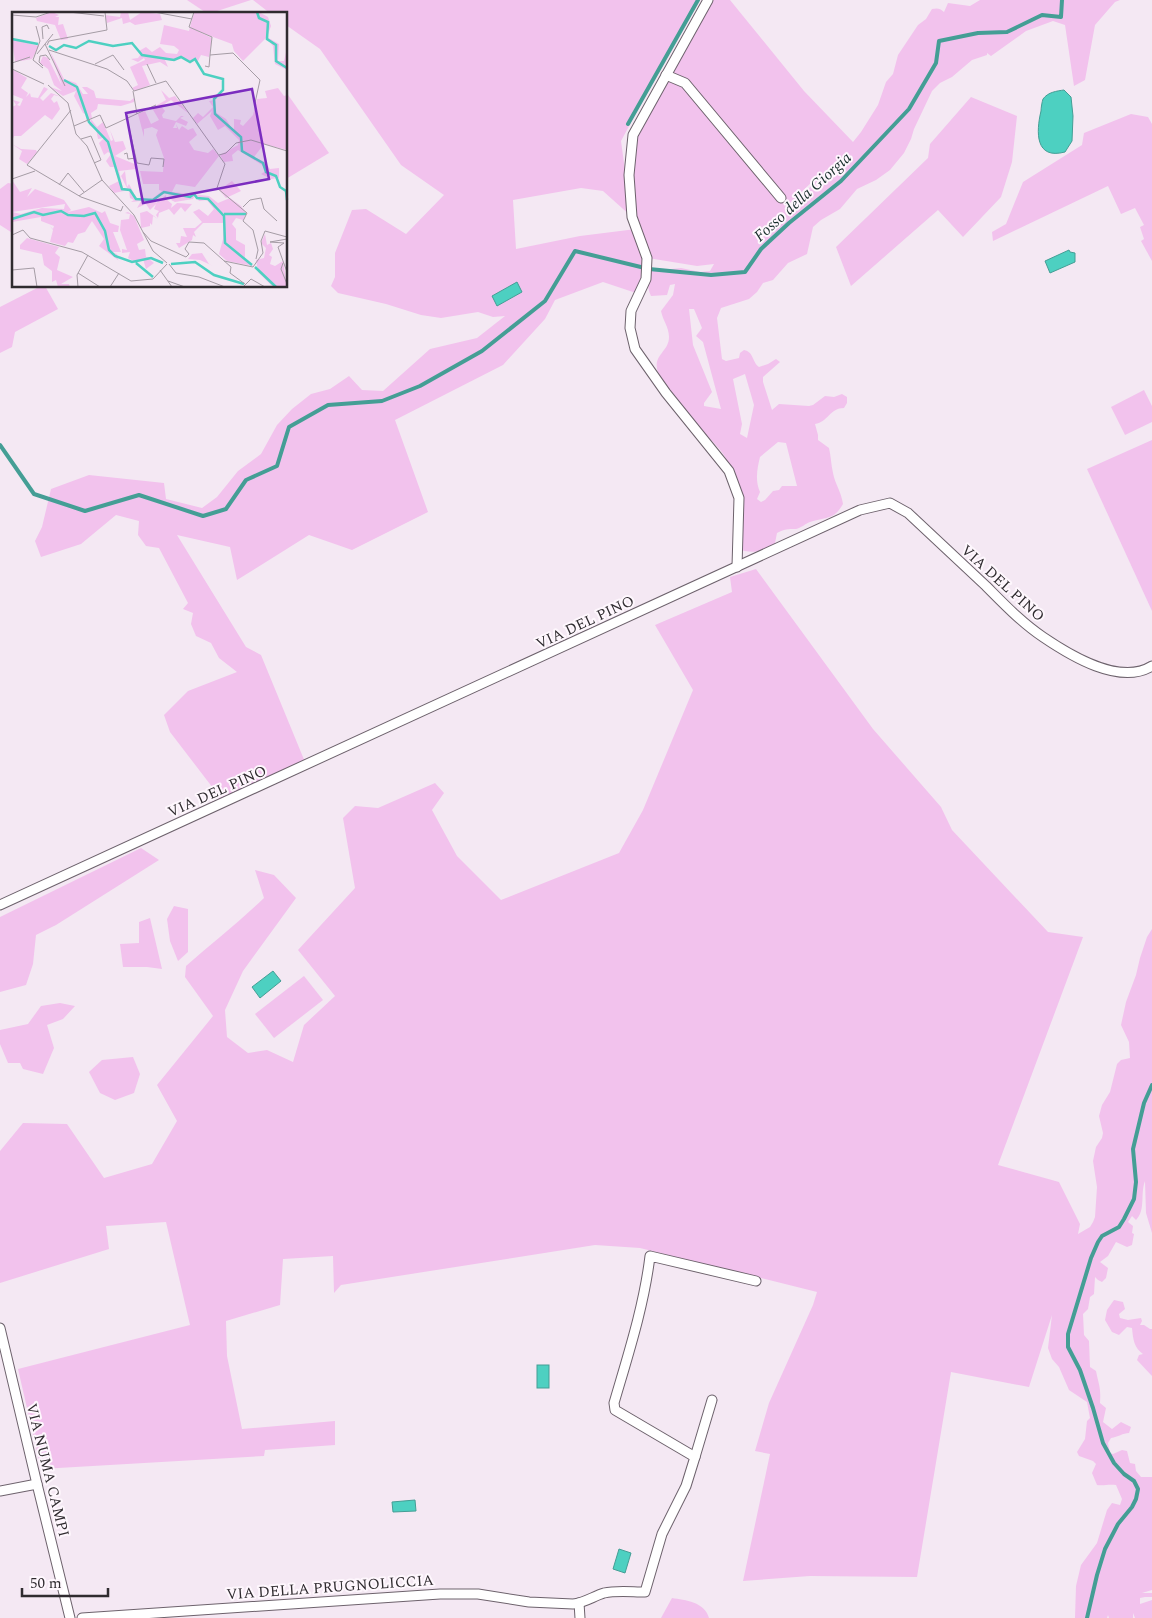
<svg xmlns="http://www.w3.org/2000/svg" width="1152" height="1618" font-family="Spectral,serif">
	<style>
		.green { fill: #f2c2ed; fill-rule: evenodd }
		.water { fill: #4dd0c1; stroke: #449e95 }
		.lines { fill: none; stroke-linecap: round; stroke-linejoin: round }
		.stream { stroke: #449e95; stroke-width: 4 }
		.minor-casing { stroke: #6d626c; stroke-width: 11 }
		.minor { stroke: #fff; stroke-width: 9 }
		.labels { text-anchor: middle; stroke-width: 4; stroke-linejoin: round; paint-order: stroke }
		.street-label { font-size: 15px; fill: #2f2b2f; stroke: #fef7fd }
		.water-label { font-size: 16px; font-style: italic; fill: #182e2b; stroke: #fef7fd }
		.inset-river { fill: none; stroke: #4dd0c1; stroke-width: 2.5 }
		.inset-road { fill: none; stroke: #a59ca5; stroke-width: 1 }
		.view { fill: #7b2cbf; fill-opacity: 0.15; stroke: #7b2cbf; stroke-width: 2.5 }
		.inset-edge { fill: none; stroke: #2f2b2f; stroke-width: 2.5 }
	</style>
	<rect width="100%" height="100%" fill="#f4e8f3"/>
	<g class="green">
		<path d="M187 0H251L208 14Z"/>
		<path d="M253 0H697L621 141 630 207 633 135 708 0H730L804 91 853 142 861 132 878 105 886 82 893 74 898 55 918 25 926 19 932 9C937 8 940 8 944 12L948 3 970 6 980 0H1120L1115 2 1095 25 1085 80 1074 86 1065 25 1053 21 1026 31 991 56 987 53V55L972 60 952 77 940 83 932 91 914 129 911 139 904 153 890 170 876 180 857 189 840 209 821 220 813 227 807 254 788 263 773 280 763 283 757 292 749 299 721 308 717 318 722 359 726 361 739 358 740 353 744 350C754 352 752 362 759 367L768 364 776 359 780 362 763 377V382L772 410 779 404 809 406 813 405 825 396 834 397 842 394 847 397V403L844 408C830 408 828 422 815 424L818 435V440L829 448C831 456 831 465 833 473 835 484 841 491 843 504 834 520 826 517 810 522 805 524 801 528 796 529 788 529 784 529 777 533L774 548C763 550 753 554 741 550L731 470C724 449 711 441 696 425 685 413 663 387 658 372 652 355 669 352 669 337 669 327 663 321 661 311L673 295 675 284 670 285 667 295 651 296C647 287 646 278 652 271L681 268 700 272 710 271 714 264 697 266 648 258 639 294 603 282 555 300 545 319 503 365 395 420 428 512 352 550 309 535 237 580 230 547 177 535 246 647 261 655 305 762 220 804 216 792 170 732 164 715 188 691 237 672 219 658 211 643 196 636 191 624 193 613 183 609 188 603 159 548 146 546 138 535 139 521 116 515 81 544 41 557 35 541 42 527 51 489 89 475 164 483 166 499 202 508 217 497 238 471 261 454 277 425 292 409 311 394 330 389 349 376 362 390 383 391 430 349 477 338 505 316 493 317 478 312 441 318 421 315 386 304 338 293 331 286 335 277V253L352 210 366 209 406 234 444 195 401 165 320 49 286 25V14H271ZM816 178 798 205 794 208 784 209ZM581 188 603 191 632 217 636 229 580 236 516 249 513 200ZM689 309H694L702 328 696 336 703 342 721 409 704 406V403L712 392 693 345ZM745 374 754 405 747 438 740 434 742 424 733 379ZM778 442 786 443 797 486H782L779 490 773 491 765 500 761 502 757 499 760 492C755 481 757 469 760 457Z"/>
		<path d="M286 92 329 153 286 179Z"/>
		<path d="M971 97 1017 116 1012 162 1001 197 963 237 938 210 851 286 836 247 928 158 930 144Z"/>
		<path d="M1131 114 1148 117 1152 124V261L1141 241 1144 239 1140 227 1144 225 1135 208 1121 214 1108 186 993 241 992 232 1006 224 1023 182 1082 145 1084 133Z"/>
		<path d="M8 183 14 184V234L0 225V189Z"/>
		<path d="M41 286H45L58 309 15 332 12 347 0 353V307Z"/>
		<path d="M1144 390 1152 406V422L1125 435 1111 407Z"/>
		<path d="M1152 440V611L1087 469Z"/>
		<path d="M756 569 873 729 941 807 952 830 1048 932 1083 937 998 1165 1059 1182 1080 1224 1078 1234 1090 1227 1093 1222 1095 1217 1097 1187 1093 1161 1096 1147 1102 1138 1103 1133 1099 1116 1102 1105 1110 1092 1117 1064 1121 1060 1130 1058 1129 1042 1121 1025 1126 1002 1136 975 1140 958 1147 937 1152 929V1233L1146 1213 1145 1181C1140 1194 1146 1210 1136 1220L1132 1216 1128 1222 1133 1226 1132 1233 1134 1234 1132 1245 1127 1247 1116 1242 1108 1256 1100 1262 1108 1268 1106 1278 1102 1282 1098 1280 1095 1277 1094 1294 1090 1297 1088 1309 1083 1314 1084 1335 1089 1341 1090 1367 1096 1371C1099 1386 1101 1387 1100 1403L1106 1408 1103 1422 1112 1429 1121 1422 1131 1427 1129 1433C1123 1433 1118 1437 1111 1438L1108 1443 1110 1453 1113 1454 1122 1450 1127 1451 1130 1463 1135 1464 1136 1471 1141 1477H1152V1590L1142 1593H1152V1597H1145L1140 1598V1604L1152 1600V1618H1135L1133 1613V1618H1109L1108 1615 1107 1618H1075L1076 1586 1081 1565 1097 1543 1107 1510 1112 1503 1120 1505 1122 1499 1116 1485C1109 1484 1103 1486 1097 1485L1092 1473 1096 1464 1093 1461 1079 1456 1077 1452 1085 1439 1087 1421 1090 1418 1087 1402 1069 1390 1059 1367 1052 1359 1048 1348 1052 1315 1029 1387 951 1372 917 1577 810 1576 743 1581 770 1454 755 1451 769 1403 813 1305 817 1292 640 1248 595 1245 341 1285 334 1293 333 1256 283 1259 280 1305 226 1321 227 1356 242 1429 335 1421V1445L265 1450 264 1456 41 1469 18 1369 190 1325 166 1222 106 1226 109 1249 0 1283V1151L23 1123 67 1124 104 1178 152 1164 177 1121 157 1085 213 1016 185 977 186 966C212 943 239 922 264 898L255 870 274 875 296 898 243 971 225 1010 227 1037 248 1053 267 1050 293 1062 304 1025 335 996 298 950 355 888 343 818 355 806 378 808 435 783 444 793 432 810 457 856 501 900 619 853 643 810 693 690 655 625 732 592 730 577Z"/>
		<path d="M141 848 159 860 56 925 36 935 33 964 26 985 0 992V917Z"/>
		<path d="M174 906 188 909V952L178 961 170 941 167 919Z"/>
		<path d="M150 918 162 969 147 967H123L120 944 139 943V922Z"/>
		<path d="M304 976 323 1000 274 1038 255 1014Z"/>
		<path d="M60 1003 75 1006 63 1019 47 1025 54 1048 43 1074 23 1069 20 1063H8L0 1044V1030L28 1024 41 1006Z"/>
		<path d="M133 1057 140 1074 134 1093 115 1100 100 1093 89 1072 102 1060Z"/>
		<path d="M1114 1300 1123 1302 1125 1309 1119 1314 1120 1318 1128 1320 1141 1318 1142 1321 1140 1325H1144L1150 1329H1152V1376L1137 1360 1139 1355 1143 1354C1134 1348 1133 1339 1132 1328L1127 1327 1119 1335 1112 1332 1105 1320 1107 1310Z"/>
		<path d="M672 1598C685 1600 705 1602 709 1618H661Z"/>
	</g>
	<g class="water">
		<path d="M1064 90 1071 97 1073 116 1072 141 1065 152C1035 160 1036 132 1041 111 1041 108 1042 102 1043 99 1048 92 1057 91 1064 90Z"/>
		<path d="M1069 250 1070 252 1075 253V262L1050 273 1045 261Z"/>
		<path d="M517 282 522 292 497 306 492 296Z"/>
		<path d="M273 971 281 981 260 998 252 987Z"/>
		<rect x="537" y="1365" width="12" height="23"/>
		<path d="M415 1500 416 1511 393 1512 392 1502Z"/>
		<path d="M619 1549 631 1553 625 1573 613 1569Z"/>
	</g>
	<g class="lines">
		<g class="stream">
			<path d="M628 124 698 0"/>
			<path d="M0 445 34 494 85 511 139 495 203 516 226 509 246 480 277 466 289 427 328 405 382 401 420 386 482 351 545 301 575 251 649 269 711 275 745 272 761 249 789 223 841 181 909 109 936 63 939 41 978 33 1007 32 1042 15 1061 17 1062 0"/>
			<path d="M1087 1618 1097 1575 1105 1549 1118 1524 1132 1507 1136 1499 1138 1489 1134 1481 1124 1474 1114 1463 1103 1443 1093 1408 1080 1370 1068 1347V1334L1091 1258 1098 1242 1102 1236 1119 1227 1124 1219 1134 1199 1136 1182 1133 1149 1144 1103 1152 1085"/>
		</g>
		<g class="minor-casing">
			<g id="minor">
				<path d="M708 0 633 135 629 175 632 217 647 258 646 279 631 311 630 328 635 349 666 393 729 471 739 498 737 567"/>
				<path d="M666 75 685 83 781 198"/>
				<path d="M0 905 860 510 890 503 908 513C934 537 960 562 986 586 1004 604 1022 623 1043 637 1071 656 1120 686 1152 666"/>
				<path d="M0 1328 37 1484 70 1618"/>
				<path d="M695 1457 712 1400"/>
				<path d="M0 1491 37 1484"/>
				<path d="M579 1603 580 1618"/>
				<path d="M82 1618 440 1594H478L529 1602 573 1604C584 1603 594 1596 604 1593 617 1590 632 1592 645 1592L662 1534 686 1486 695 1457 615 1410 614 1403C628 1355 644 1306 650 1256L756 1281"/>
			</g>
		</g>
		<use href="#minor" class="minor"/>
	</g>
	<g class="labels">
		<g class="street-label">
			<text transform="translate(1003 583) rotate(42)" y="5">VIA DEL PINO</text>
			<text transform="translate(585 622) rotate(-25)" y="5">VIA DEL PINO</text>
			<text transform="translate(217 791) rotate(-24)" y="5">VIA DEL PINO</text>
			<text transform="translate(48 1470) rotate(76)" y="5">VIA NUMA CAMPI</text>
			<text transform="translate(330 1587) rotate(-4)" y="5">VIA DELLA PRUGNOLICCIA</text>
		</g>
		<g class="water-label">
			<text transform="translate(802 196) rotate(-42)" y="6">Fosso della Giorgia</text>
		</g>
	</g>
	<g transform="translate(12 12)">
		<rect width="275" height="275" fill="#f4e8f3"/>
		<path d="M40 0 47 3 43 5H47L46 13 51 12 56 27 49 28 43 13 25 9 24 6ZM109 0H116L118 8 130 0 148 2 150 8 123 13 118 10 111 12 110 6 95 11 93 3 108 5ZM182 0H247L256 5 259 14 255 25 267 32 266 49H272L275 36V58L263 52 261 34 254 26 231 49 222 39 220 32 185 19 200 26 197 45 189 43 185 51 183 47 178 49 169 45 163 49 153 48 156 55 148 50 130 54 138 73 123 79 120 76 126 73 118 55 133 48 132 46 126 50 119 47 126 46 129 42 127 39 134 35 140 40 148 35 154 41 165 42 167 38 162 34 148 32 152 13 177 19ZM0 27 27 34 20 47 3 50ZM38 39 52 67 64 71 71 82H76L70 75H75L82 79 84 86 118 89 122 86V90L109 94 86 92 85 97 79 101 80 106 74 108 76 103 71 101 62 84 64 79 51 84 38 75 50 79 42 73 36 57 28 51 31 44 36 46 50 74ZM0 57 15 66 9 76 16 81 14 85 18 81 19 85 26 86 32 75 36 77 28 86 31 89 39 81 50 85 42 83 39 87 42 91 45 89 48 97 40 108 33 103 9 124H2L0 129V95L4 93 1 88 8 90 5 93 8 94 11 87 1 83ZM266 76 272 84 275 83V138L252 132 242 145 253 150 258 157 267 156V166L259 167 249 162 254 159 250 153 226 138 220 143 221 149 212 150 208 143 226 133 227 128 213 114 206 118 198 104 200 99 185 112 181 106 186 101 191 105 201 95 197 89 202 88 203 100 214 107 222 120V107L229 108 228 112 231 114 241 103 245 87 255 86 253 79ZM149 78 157 86 163 84 176 101 159 88 149 94 153 99 150 103 151 106 164 109 169 104H172L168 106 176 110 174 114 164 110 161 116H165L164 112 167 118 170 114 176 118 181 116 185 123 177 130 182 138 196 141 201 137 207 144 183 175 164 172 160 180 197 184 206 191 218 186 229 194 234 201 231 208 224 206 220 212 224 217V228L233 233V246L241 254 215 249 207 242 211 227V211H191L182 220 184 225 181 223 180 228 167 236 164 231H168L169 224 175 225 171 216H183L190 210 181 200 187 197 196 204 202 197 195 188 187 189 183 183 181 187 163 190 159 188 162 184 152 181 143 185 144 191 154 183V187L160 192 159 196 165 191 180 192 173 200 169 195 162 203 157 197 147 201 146 206 144 203 147 199 142 197 144 192 138 198 134 192 125 196 129 189 119 190 122 188 118 186 117 178 102 181 97 174 107 169 102 155H98L94 149 99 142 96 140 92 143 87 131 92 126 86 127 84 117 77 113 79 107 85 115 91 110 99 129 101 128 98 118 103 130 111 129 114 137 103 144 125 153 124 157 107 159 111 176H115L109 164 113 159 115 175 117 172 125 187H140L150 179 147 178V172H131L128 159 151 160 152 146 144 123 146 118 140 115 132 117V125L126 102 133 99 139 112 147 108 140 96 154 88ZM0 132 9 137 24 138 25 140 15 152 7 147 10 139ZM0 168 8 180 20 176 15 185 23 177 52 188 59 198 56 200 77 195 90 201 93 199 98 211 107 214 106 220H101L109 240H99L105 242 106 248 117 256 87 234 92 227 80 209 73 220 66 222 61 231 56 230 53 234 38 230 41 218 38 214 41 217 42 214 29 209V205L0 210V200L9 202 30 196 52 197 53 192 0 200ZM220 169 229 179 214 186 207 178ZM135 199 146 207 141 204 140 213 138 211V214L129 216 128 201ZM116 200 122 204 132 228 125 232 127 238 133 237 134 245H142L137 247 142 251 134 257 131 247 125 251 116 246 118 240 110 241V237L115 238 108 218 109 208 117 207 118 202 113 201ZM253 222 255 233 259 231 261 237 257 243 260 245 258 252 263 254 271 249 275 275H261L246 260 244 248 252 246 254 236 249 231ZM15 226 47 235 43 241 48 245 45 258 61 265 49 272H57L58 275H46L44 268 40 270V259L32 253 30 242 8 237V233ZM190 241 197 252 201 254 188 248 176 247 180 242Z" fill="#f2c2ed"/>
		<path class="inset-river" d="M245 0 247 6 256 10 255 27 264 33V49L275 56M0 27 26 32M37 34 44 38 52 33 64 36 77 29 101 34 120 31 130 43 162 48 169 45 178 50 183 47 192 62 211 67V78L202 87 203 102 229 125 230 139 251 151 254 160 264 164 268 175 274 179 275 188M52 68 65 75 77 110 96 130 110 177 118 178 124 187 141 188 152 180 178 185 182 182 185 186 196 187 212 204 213 231 240 253M212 202H234M0 207 22 200 31 203 49 199 56 203 72 204 83 201 93 219 97 238 103 244 120 250 139 246 151 251M124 251 141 265M159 252 183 250 202 263 232 272M243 255 264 275"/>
		<path class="inset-road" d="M57 0 92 4M142 0 180 7M182 0 177 15 200 25 198 43 221 41 248 68 243 91M0 3 24 5 39 0M24 14 28 29 21 48 31 56M31 27 30 15 35 13 37 17M33 32 53 74M35 33 37 29 95 18 93 0M37 38 95 57 115 69 122 79 154 69 213 152 205 176 235 201 231 209 241 218 246 238 244 247M25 42 41 22M0 51 18 45M83 52 101 43 112 58M135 52 144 71M31 54 27 50 28 44 34 43 38 48M193 54 197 55 198 43M0 57 32 72M36 73 56 91 64 122 75 134 90 168 122 203 141 239 155 251M121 79 125 102M59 98 15 153 69 185 109 199 111 194M115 107 125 151 137 153 139 146 152 147 151 155M62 114 88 103 94 116 144 93M69 127 79 124 89 148 82 151M112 142 115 141 116 147 124 146M207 143 214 141 224 131 239 128 275 139M0 167 23 159M47 173 56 161 72 180M67 184 90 168M231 195 238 188 249 186 252 197 265 209M131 220 139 229 174 245 177 242 173 237 177 230 192 231 219 255 218 261 233 272M0 223 11 218 18 226 70 240 119 269 141 267 155 252M275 227 258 230 272 231 266 235 275 260M212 249 241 255 251 241 249 229 253 219 275 225M271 251 269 257 275 272M157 252 164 261 187 265 213 275M0 258 22 256 25 275M148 258 160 275M66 261 88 275M156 269 173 275M66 275 65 263 76 243M98 275 107 261M231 275 239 267 253 275"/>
		<path class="view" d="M240 77 257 167 131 191 114 101Z"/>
		<rect width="275" height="275" class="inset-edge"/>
	</g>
	<path d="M22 1588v8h86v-8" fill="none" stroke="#2f2b2f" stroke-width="2.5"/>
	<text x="30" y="1588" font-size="15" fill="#2f2b2f" stroke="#fef7fd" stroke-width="4" paint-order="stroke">50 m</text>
</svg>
